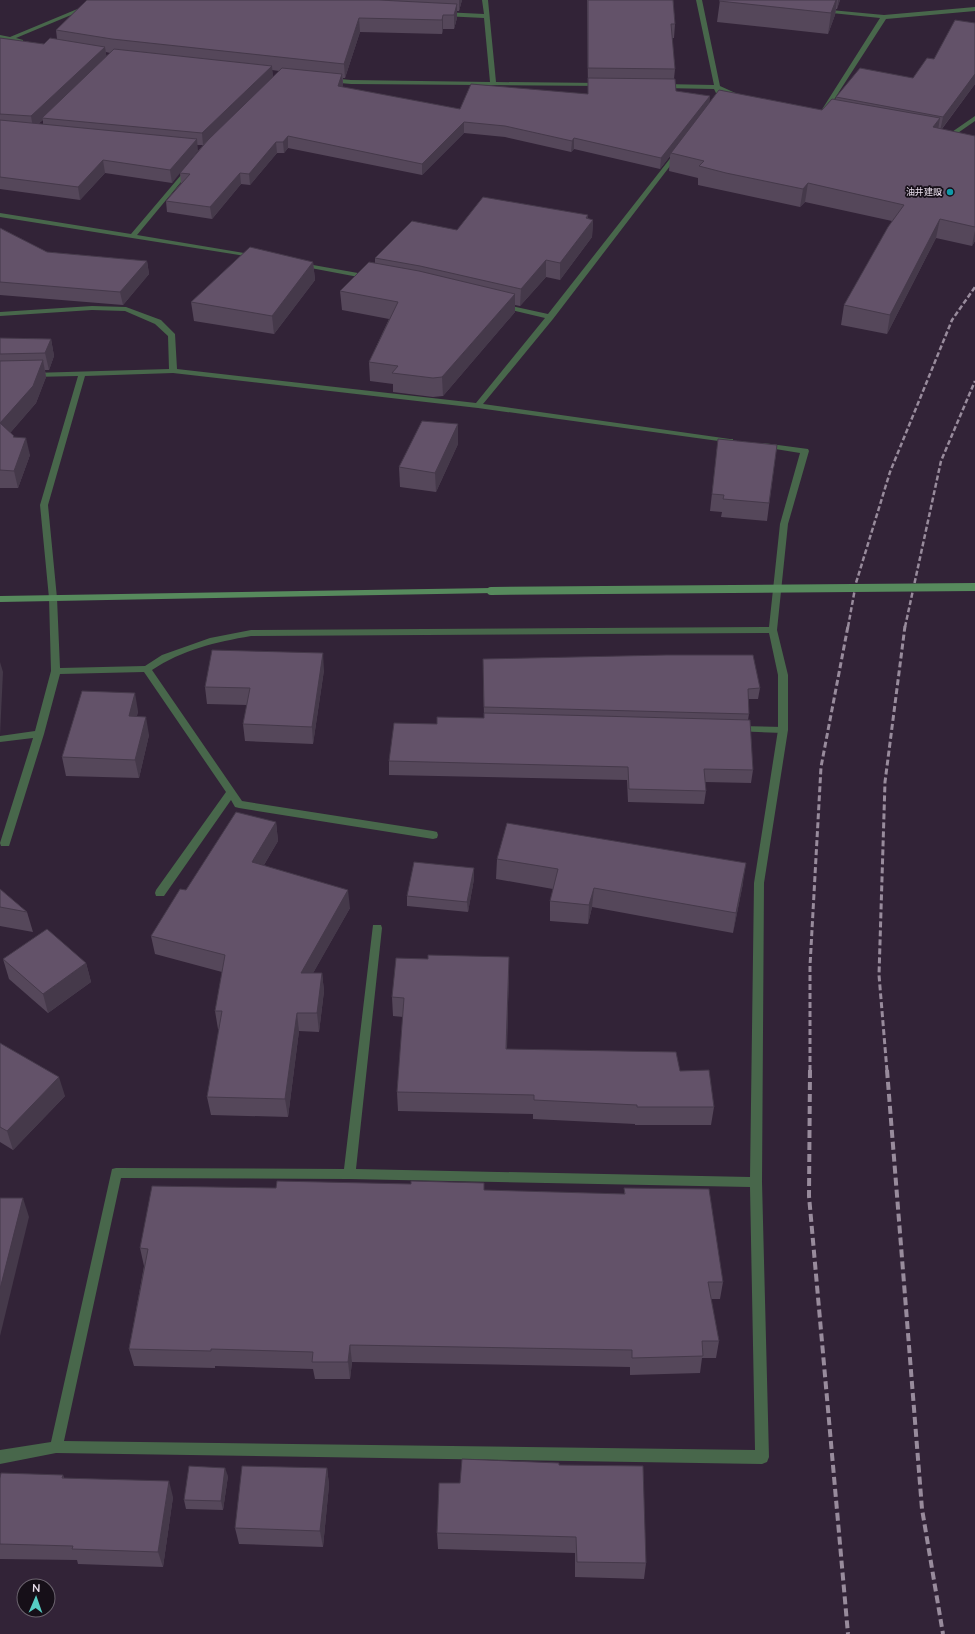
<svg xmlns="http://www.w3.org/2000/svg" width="975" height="1634" font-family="'Nunito Sans','Noto Sans JP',sans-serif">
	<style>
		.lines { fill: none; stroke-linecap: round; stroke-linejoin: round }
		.lane { fill: #48674b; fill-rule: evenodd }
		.street { fill: #48674b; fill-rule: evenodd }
		.secondary { fill: #578a5d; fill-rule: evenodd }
		.rail-far2 { stroke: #988b9c; stroke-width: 2.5; stroke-dasharray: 5 2.5; stroke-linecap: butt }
		.rail-far1 { stroke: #988b9c; stroke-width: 3; stroke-dasharray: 6 3; stroke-linecap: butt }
		.rail { stroke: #988b9c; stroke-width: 4; stroke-dasharray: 8 4; stroke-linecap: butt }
		.secondary-bridge { stroke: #578a5d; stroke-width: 8 }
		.wall { fill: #55475a; fill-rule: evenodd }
		.shaded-wall { fill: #45394a }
		.building { fill: #635269; stroke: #45394a }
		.culture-dot { fill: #0f9aa8; stroke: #160f18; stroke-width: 1.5 }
		.labels { text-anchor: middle; stroke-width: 3.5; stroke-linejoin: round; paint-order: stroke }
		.far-poi-label { font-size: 9px; fill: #ebe0ee; stroke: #160f18; text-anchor: end }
	</style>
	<rect width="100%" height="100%" fill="#322337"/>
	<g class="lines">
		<path class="lane" d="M737 726 783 727 788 730 783 733 734 731 732 729Z"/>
		<g class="street">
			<path d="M99 0H107L16 38 23 40V42L0 39V35L10 37Z"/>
			<path d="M482 0H488L496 82 601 83 603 84V86L351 84 329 82 326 80 329 78 351 80 490 82 484 18 443 16 440 14 443 12 484 14Z"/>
			<path d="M696 0H702L720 86 742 96V98H738L721 90 720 93H716L714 89 663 88 660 86 663 84 714 85Z"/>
			<path d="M975 7V11L886 19 826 112 821 111 880 18 822 12 820 11V9L884 15Z"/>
			<path d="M975 116V121L952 137 940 134 943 132 949 134Z"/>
			<path d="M678 150 681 152 680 153 553 319 483 404 730 439H733V443L478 408 173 373 85 376 48 505 57 598 60 668 145 666 162 655 210 638 251 630 769 627 780 524 800 453 763 447 759 445 763 443 808 449 809 451 788 524 777 630 788 675V730L764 883 762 1182 769 1457 767 1462 762 1464 56 1453 0 1464V1450L51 1442 112 1169 116 1168 344 1169 373 925H381L382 928 356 1169 750 1177 754 883 778 730V675L769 633 251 636C216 642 182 650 152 670L242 801 433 831 437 832 438 835 437 838 433 839 239 808 235 807 231 800 164 896H156L155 893 156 890 226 792 144 672 60 674 44 734 10 843 9 846H1L0 843 33 738 0 742V736L35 731 51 671 49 598 40 505 78 376 32 377 28 375 32 373 169 369 168 336 155 324 125 311 92 310 0 316V312L92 306 126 307 161 320 175 334 177 369 476 403 545 318 498 307V303L548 314 676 151ZM121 1178 349 1179 750 1187 755 1450 64 1441Z"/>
			<path d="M189 167 191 168V170L137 235 256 255 258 256V258L0 217V213L131 234 187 168Z"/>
			<path d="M302 263 369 275 373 277 369 279 300 266V264Z"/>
		</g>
		<path class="secondary" d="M491 588 494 589 495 591 494 593 0 602V596Z"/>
		<g class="rail-far2">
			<path d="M848 627 856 583 890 472 952 320 975 287"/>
			<path d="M905 627 941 461 975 381"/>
		</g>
		<g class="rail-far1">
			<path d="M810 1071V966L821 767 848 626"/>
			<path d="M887 1071 879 975 885 782 905 626"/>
		</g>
		<g class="rail">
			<path d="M810 1070 809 1196 848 1634"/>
			<path d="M887 1070 922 1509 943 1634"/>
		</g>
		<path class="secondary-bridge" d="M491 591 975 587"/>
	</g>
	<g class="wall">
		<path d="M87 0H462L459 11H457V18L454 29H443L442 34 360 32 345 78H343V85L342 87 460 109 588 94 587 0H673L675 24 674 38H672L675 69 674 79 676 91 710 96 709 103 822 110 835 100 836 97 913 78 975 84 942 129 975 136V241L972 246 936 238 887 334 841 325 844 305 892 221 805 202 800 207 698 185V178L669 171 670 156 660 169 574 149 571 152 505 137 464 133 422 175 288 148 284 153H277L250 185 241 184 212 219 167 212 166 201 181 183 180 173 203 145H197L172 183 105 173 80 200 0 189V38L44 44 57 39 56 30ZM106 52 110 53 106 56ZM272 70 279 71 273 77ZM43 120V124H38Z"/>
		<path d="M720 0H840L837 9H836L835 15 828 34 717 22Z"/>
		<path d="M588 219 593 220 592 237 560 280 546 277 520 306 515 305V312L443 396 433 397 393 392V384L370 381 369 362 389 319 342 310 340 291 375 263V258L457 230Z"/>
		<path d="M0 228 47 252 147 261 149 274 123 305 0 295Z"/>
		<path d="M313 262 315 280 274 334 194 321 191 302Z"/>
		<path d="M0 338 51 339 54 356 49 370H45L46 377 36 403 10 433 30 455 18 488H0Z"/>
		<path d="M718 439 777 445 767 521 721 517 722 512 710 511Z"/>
		<path d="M458 444 436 492 400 487 399 467Z"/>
		<path d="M483 669 760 688 758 699H748L749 714 748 720 753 770 751 783 705 782 706 791 704 804 628 802 627 780 389 775V761L437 724 484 718Z"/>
		<path d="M324 670 313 744 245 741 243 724 247 705 207 704 205 687Z"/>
		<path d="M138 711 137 716 149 735 139 778 66 776 62 757Z"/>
		<path d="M276 822 278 841 264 865 350 908 313 973H322L324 991 319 1032 299 1031 288 1117 211 1115 207 1097 219 1029H218L215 1011 222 972 155 954 151 936 186 890Z"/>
		<path d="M497 859 743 883 733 933 592 907 588 924 550 921V901L553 889 496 879Z"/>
		<path d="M474 868V879L468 912 407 906V896Z"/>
		<path d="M0 889 27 912 33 932 0 926Z"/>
		<path d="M509 957 507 1049 680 1071 714 1107 711 1125H635V1124L533 1119V1114L398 1111 397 1092 403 1017 393 1016 392 997 428 959Z"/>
		<path d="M3 959 86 963 91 982 48 1013 9 979Z"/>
		<path d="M0 1043 65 1096 13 1150 0 1142Z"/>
		<path d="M276 1188 484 1190 624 1194V1188L723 1282 720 1299H711L719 1341 716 1358H702L700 1373 630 1375V1367L352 1362 350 1379H315L313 1369 215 1366V1368L134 1366 129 1349 144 1266 140 1248Z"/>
		<path d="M559 1465 646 1563 644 1579 575 1577V1553L438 1549 437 1533 460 1483Z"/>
		<path d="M327 1468 329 1485 323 1547 239 1544 235 1528Z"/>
		<path d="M63 1475 64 1478 173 1497 163 1567 78 1564 77 1560 0 1559V1478Z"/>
		<path d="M228 1476 223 1510 186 1509 184 1500Z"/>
	</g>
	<g class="shaded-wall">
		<path d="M459 0H462L459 11Z"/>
		<path d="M836 0H837L835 15 828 34 831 13Z"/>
		<path d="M838 0H840L837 9Z"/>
		<path d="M457 4V18L454 29V15Z"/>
		<path d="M443 15V29L442 34V20Z"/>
		<path d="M359 18 360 32 345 78 344 64Z"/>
		<path d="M105 47 107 59 42 118 43 120 33 128 31 116Z"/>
		<path d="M272 66 273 77 203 145 202 133Z"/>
		<path d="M342 74 343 85 339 97 338 86Z"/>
		<path d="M975 74V84L940 131 943 117Z"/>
		<path d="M710 96 709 107 671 153 670 156 660 169 661 158Z"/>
		<path d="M940 118 937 136 933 127Z"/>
		<path d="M464 122V133L422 175V164Z"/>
		<path d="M288 136V148L284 153 283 142Z"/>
		<path d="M574 138V149L571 152 572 141Z"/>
		<path d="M197 139 198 151 172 183 170 170Z"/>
		<path d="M276 142 277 153 250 185 249 174Z"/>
		<path d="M103 160 105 173 80 200 78 187Z"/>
		<path d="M240 173 241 184 212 219 210 207Z"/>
		<path d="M808 183 805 202 800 207 803 189Z"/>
		<path d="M588 215V227L593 220 592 237 560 280V263Z"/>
		<path d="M940 219 936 238 887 334 890 315Z"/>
		<path d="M975 230V241L972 246Z"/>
		<path d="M546 260V277L520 306 521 289Z"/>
		<path d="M147 261 149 274 123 305 120 292Z"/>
		<path d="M313 262 315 280 274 334 272 316Z"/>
		<path d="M515 294V312L443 396 442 377Z"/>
		<path d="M51 339 54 356 49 370 45 353Z"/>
		<path d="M43 360 46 377 36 403 4 440 0 423Z"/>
		<path d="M458 424V444L436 492 435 473Z"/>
		<path d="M26 438 30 455 18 488 14 471Z"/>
		<path d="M323 653 324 670 313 744 312 727Z"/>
		<path d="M0 662 3 672 0 735Z"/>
		<path d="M135 693 138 711 132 735 129 716Z"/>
		<path d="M146 717 149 735 139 778 135 760Z"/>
		<path d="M276 822 278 841 255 880 252 862Z"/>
		<path d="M746 863 743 883 733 933 736 913Z"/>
		<path d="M474 868V879L468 912 467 902Z"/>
		<path d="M594 888 592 907 588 924 589 905Z"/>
		<path d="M348 890 350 908 303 991 301 973Z"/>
		<path d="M509 957V976L506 1068V1049Z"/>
		<path d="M86 963 91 982 48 1013 43 994Z"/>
		<path d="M322 973 324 991 319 1032 317 1013Z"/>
		<path d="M297 1013 299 1031 288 1117 285 1099Z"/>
		<path d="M59 1077 65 1096 13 1150 7 1131Z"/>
		<path d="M23 1198 29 1217 0 1336V1289Z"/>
		<path d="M350 1345 352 1362 350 1379 348 1362Z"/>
		<path d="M225 1468 228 1476 223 1510 221 1501Z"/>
		<path d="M327 1468 329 1485 323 1547 320 1531Z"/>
		<path d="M169 1481 173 1497 163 1567 158 1552Z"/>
	</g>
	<g class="building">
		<path d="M87 0H379L457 4 454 15H443L442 20 359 18 344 64 112 39 56 30Z"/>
		<path d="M588 0H673L675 24H671L675 69 588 68Z"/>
		<path d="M720 0H836L831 13 719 1Z"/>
		<path d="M955 20 975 23V74L943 117 836 97 860 68 913 78 927 58 934 59Z"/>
		<path d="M0 38 44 44 50 38 105 47 31 116 0 114Z"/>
		<path d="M114 49 272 66 202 133 42 118Z"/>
		<path d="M282 68 342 74 338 86 460 109 471 84 588 94V78L675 79 676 91 710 96 661 158 574 138 572 141 505 126 464 122 422 164 288 136 283 142H276L249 174 240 173 210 207 166 201 190 174 180 173 208 140Z"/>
		<path d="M719 90 822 110 832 99 940 118 933 127 975 136V227L940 219 890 315 844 305 888 227 904 205 808 183 803 189 726 173 699 166 704 161 671 153Z"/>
		<path d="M0 120 197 139 170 170 103 160 78 187 0 177Z"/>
		<path d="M483 197 588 215 586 218 593 220 560 263 546 260 521 289 420 266 375 258 412 221 457 230Z"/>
		<path d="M0 228 47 252 147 261 120 292 0 282Z"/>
		<path d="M250 247 313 262 272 316 191 302Z"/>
		<path d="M369 262 419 271 515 294 442 377 433 378 392 373 398 366 369 362 398 302 340 291Z"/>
		<path d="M0 338 51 339 45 353 0 354Z"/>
		<path d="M43 360 33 386 0 423 14 436 13 437 26 438 14 471 0 470V361Z"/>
		<path d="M422 421 458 424 435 473 399 467Z"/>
		<path d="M718 439 777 445 769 503 723 499 724 495 712 494Z"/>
		<path d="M212 650 323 653 312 727 243 724 250 688 205 687Z"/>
		<path d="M666 655H753L760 688 748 689 749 714 484 707 483 659Z"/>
		<path d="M82 691 135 693 129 716 146 717 135 760 62 757Z"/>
		<path d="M484 713 750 720 753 770 704 769 706 791 629 789 628 767 389 761 394 723 437 724V717L484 718Z"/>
		<path d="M236 812 276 822 252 862 348 890 301 973H322L317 1013H297L285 1099 207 1097 222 1011H215L225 955 151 936 180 889 186 890Z"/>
		<path d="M507 823 746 863 736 913 594 888 589 905 550 901 558 869 497 859Z"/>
		<path d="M414 862 474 868 467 902 407 896Z"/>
		<path d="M0 889 27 912 0 907Z"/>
		<path d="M47 929 86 963 43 994 3 959Z"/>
		<path d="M428 955 509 957 506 1049 676 1052 680 1071 709 1070 714 1107H637V1105L534 1100V1095L397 1092 404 998 392 997 396 958 428 959Z"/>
		<path d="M0 1043 59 1077 7 1131 0 1127Z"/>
		<path d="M277 1181 411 1184V1181L484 1183V1190L625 1194 624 1188 709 1189 723 1282H708L719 1341H702L703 1356 632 1358V1350L350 1345 348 1362H312L313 1352 211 1349V1351L129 1349 148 1249 140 1248 152 1186 276 1188Z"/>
		<path d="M0 1198H23L0 1289Z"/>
		<path d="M462 1459 559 1463V1465L643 1466 646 1563 577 1562 576 1537 437 1533 439 1483H460Z"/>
		<path d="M189 1466 225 1468 221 1501 184 1500Z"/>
		<path d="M242 1466 327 1468 320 1531 235 1528Z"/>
		<path d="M1 1473 63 1475 62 1478 169 1481 158 1552 72 1549 73 1546 0 1544V1478Z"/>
	</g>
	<circle class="culture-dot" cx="950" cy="192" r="4"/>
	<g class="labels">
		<g class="far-poi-label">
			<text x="942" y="195">油井建設</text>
		</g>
	</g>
	<g transform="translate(36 1598) rotate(2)"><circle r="19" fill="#160f18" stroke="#6b636e"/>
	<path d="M0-3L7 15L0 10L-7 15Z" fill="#56cec4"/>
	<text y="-6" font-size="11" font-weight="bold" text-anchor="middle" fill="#ebe0ee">N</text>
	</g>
</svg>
